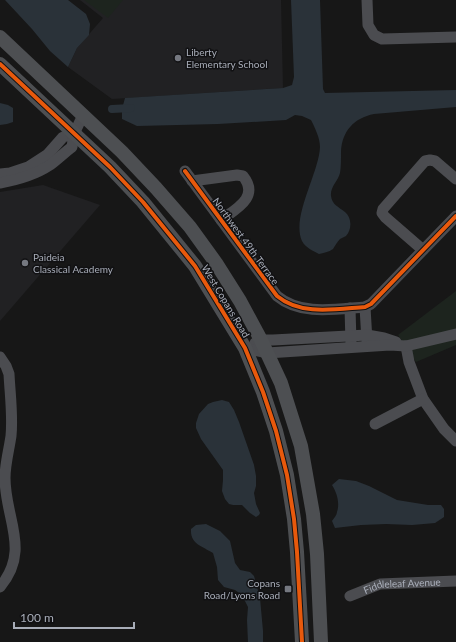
<svg xmlns="http://www.w3.org/2000/svg" width="456" height="642" font-family="Lato,sans-serif">
	<style>
		.built { fill: #212123 }
		.green { fill: #1d241e }
		.water { fill: #2a3239 }
		.lines { fill: none; stroke-linecap: round; stroke-linejoin: round }
		.canal { stroke: #2a3239; stroke-width: 8 }
		.minor { stroke: #4b4c50; stroke-width: 11 }
		.major { stroke: #4d4f52; stroke-width: 14 }
		.cycleway-casing { stroke: #111113; stroke-width: 6 }
		.cycleway { stroke: #e8590c; stroke-width: 4 }
		.poi-dot { fill: #757880; stroke: #111113; stroke-width: 1.5 }
		.labels { text-anchor: middle; stroke-width: 3; stroke-linejoin: round; paint-order: stroke }
		.poi-label { font-size: 10px; fill: #a8adb8; stroke: #111113; text-anchor: start }
		.street-label { font-size: 10px; fill: #a8adb8; stroke: #111113 }
	</style>
	<rect width="100%" height="100%" fill="#171717"/>
	<g class="built">
		<path d="M80 0H281L283 88 112 99 68 67 77 48 103 18Z"/>
		<path d="M43 185 100 205 0 321V192Z"/>
	</g>
	<g class="green">
		<path d="M84 0H123L108 18Z"/>
		<path d="M456 291V345L416 362 398 335Z"/>
	</g>
	<g class="water">
		<path d="M5 0H68L86 14 90 24 89 35 77 48 68 67 50 51 32 29Z"/>
		<path d="M291 0H320L323 89 325 93 456 90V107L374 114C354 118 342 131 341 152 341 159 341 167 340 173 338 181 330 187 331 196 332 205 339 207 345 212 352 218 352 229 346 236 344 237 342 238 340 239 337 242 335 246 333 249 329 252 323 253 319 254 313 251 305 247 302 241 291 217 319 173 320 147 320 138 315 128 311 120L302 116 295 115 286 120 218 124 137 126 122 119V109L125 98 283 88 292 85 294 77Z"/>
		<path d="M0 103 8 105 13 108V122L7 124 0 125Z"/>
		<path d="M222 400 229 402 234 410 239 422 254 465 256 476V486L254 493 256 504 260 513 259 515 256 517 250 513 242 505H233L229 504 225 499 222 491 223 480V470L201 439 196 428V423L199 414 208 404 213 402Z"/>
		<path d="M339 479 356 481 369 486 397 500 428 505H441L444 509V517L435 523 412 525 386 524 361 525 335 528 332 521C334 518 337 515 337 512 340 503 337 493 332 485Z"/>
		<path d="M206 524 220 531 230 541 235 563 240 570 250 572 254 576 260 598 263 631V642H248L247 620 248 607 242 595 235 590 224 587 218 580 217 567 213 553C202 546 190 544 191 529L196 525Z"/>
	</g>
	<g class="lines">
		<path class="canal" d="M112 109 131 108"/>
		<g class="minor">
			<path d="M367 0 368 25 374 35 382 39 456 37"/>
			<path d="M185 171 277 296C301 316 336 309 365 307L371 304 456 216"/>
			<path d="M0 174 10 173 28 167 48 154 63 137 74 134"/>
			<path d="M192 181 237 175 243 176C260 197 236 209 221 220"/>
			<path d="M0 183C17 180 35 175 50 165 57 160 64 153 72 147L74 134 83 115"/>
			<path d="M423 250 385 217 382 213 383 209 425 161 430 160 435 161 456 179"/>
			<path d="M365 307 367 341"/>
			<path d="M350 308 351 343"/>
			<path d="M255 343 261 340H273L367 335 384 338 396 342"/>
			<path d="M406 346 409 362 423 399 444 429 456 441"/>
			<path d="M245 348 267 353 390 345 406 346 456 334"/>
			<path d="M0 357 6 366 9 374C10 394 13 416 11 436 9 450 5 464 5 478 5 519 31 550 0 587"/>
			<path d="M375 424 423 399"/>
			<path id="s1" d="M350 596 380 584 456 581"/>
		</g>
		<g class="major">
			<path d="M0 37 122 152 156 188 190 227 216 263 240 301 261 340 281 383 301 446 313 514 317 554 321 642"/>
			<path d="M0 64 110 167 143 202 195 266 245 348 263 392 276 431 287 475 294 519 297 552 302 642"/>
		</g>
		<g class="cycleway-casing">
			<g id="cycleway">
				<path d="M0 64 110 167 143 202 195 266 245 348 263 392 276 431 287 475 294 519 297 552 302 642"/>
				<path d="M185 171 277 296C301 316 336 309 365 307L371 304 456 216"/>
			</g>
		</g>
		<use href="#cycleway" class="cycleway"/>
	</g>
	<g class="poi-dot">
		<circle cx="178" cy="58" r="4"/>
		<circle cx="25" cy="263" r="4"/>
		<rect x="284" y="585" width="8" height="8" rx="2"/>
	</g>
	<g class="labels">
		<g class="poi-label">
			<text x="186" y="56">Liberty<tspan x="186" dy="12">Elementary School</tspan></text>
			<text x="33" y="261">Paideia<tspan x="33" dy="12">Classical Academy</tspan></text>
			<text x="280" y="587" text-anchor="end">Copans<tspan x="280" dy="12">Road/Lyons Road</tspan></text>
		</g>
		<g class="street-label">
			<text transform="translate(246 241) rotate(54)" y="4">Northwest 49th Terrace</text>
			<text transform="translate(226 301) rotate(59)" y="4">West Copans Road</text>
			<text dy="4" stroke="none"><textPath href="#s1" startOffset="54">Fiddleleaf Avenue</textPath></text>
		</g>
	</g>
	<path d="M14 622v6h120v-6" fill="none" stroke="#a8adb8" stroke-width="2"/>
	<text x="20" y="622" font-size="12" fill="#a8adb8" stroke="#111113" stroke-width="3" paint-order="stroke">100 m</text>
</svg>
